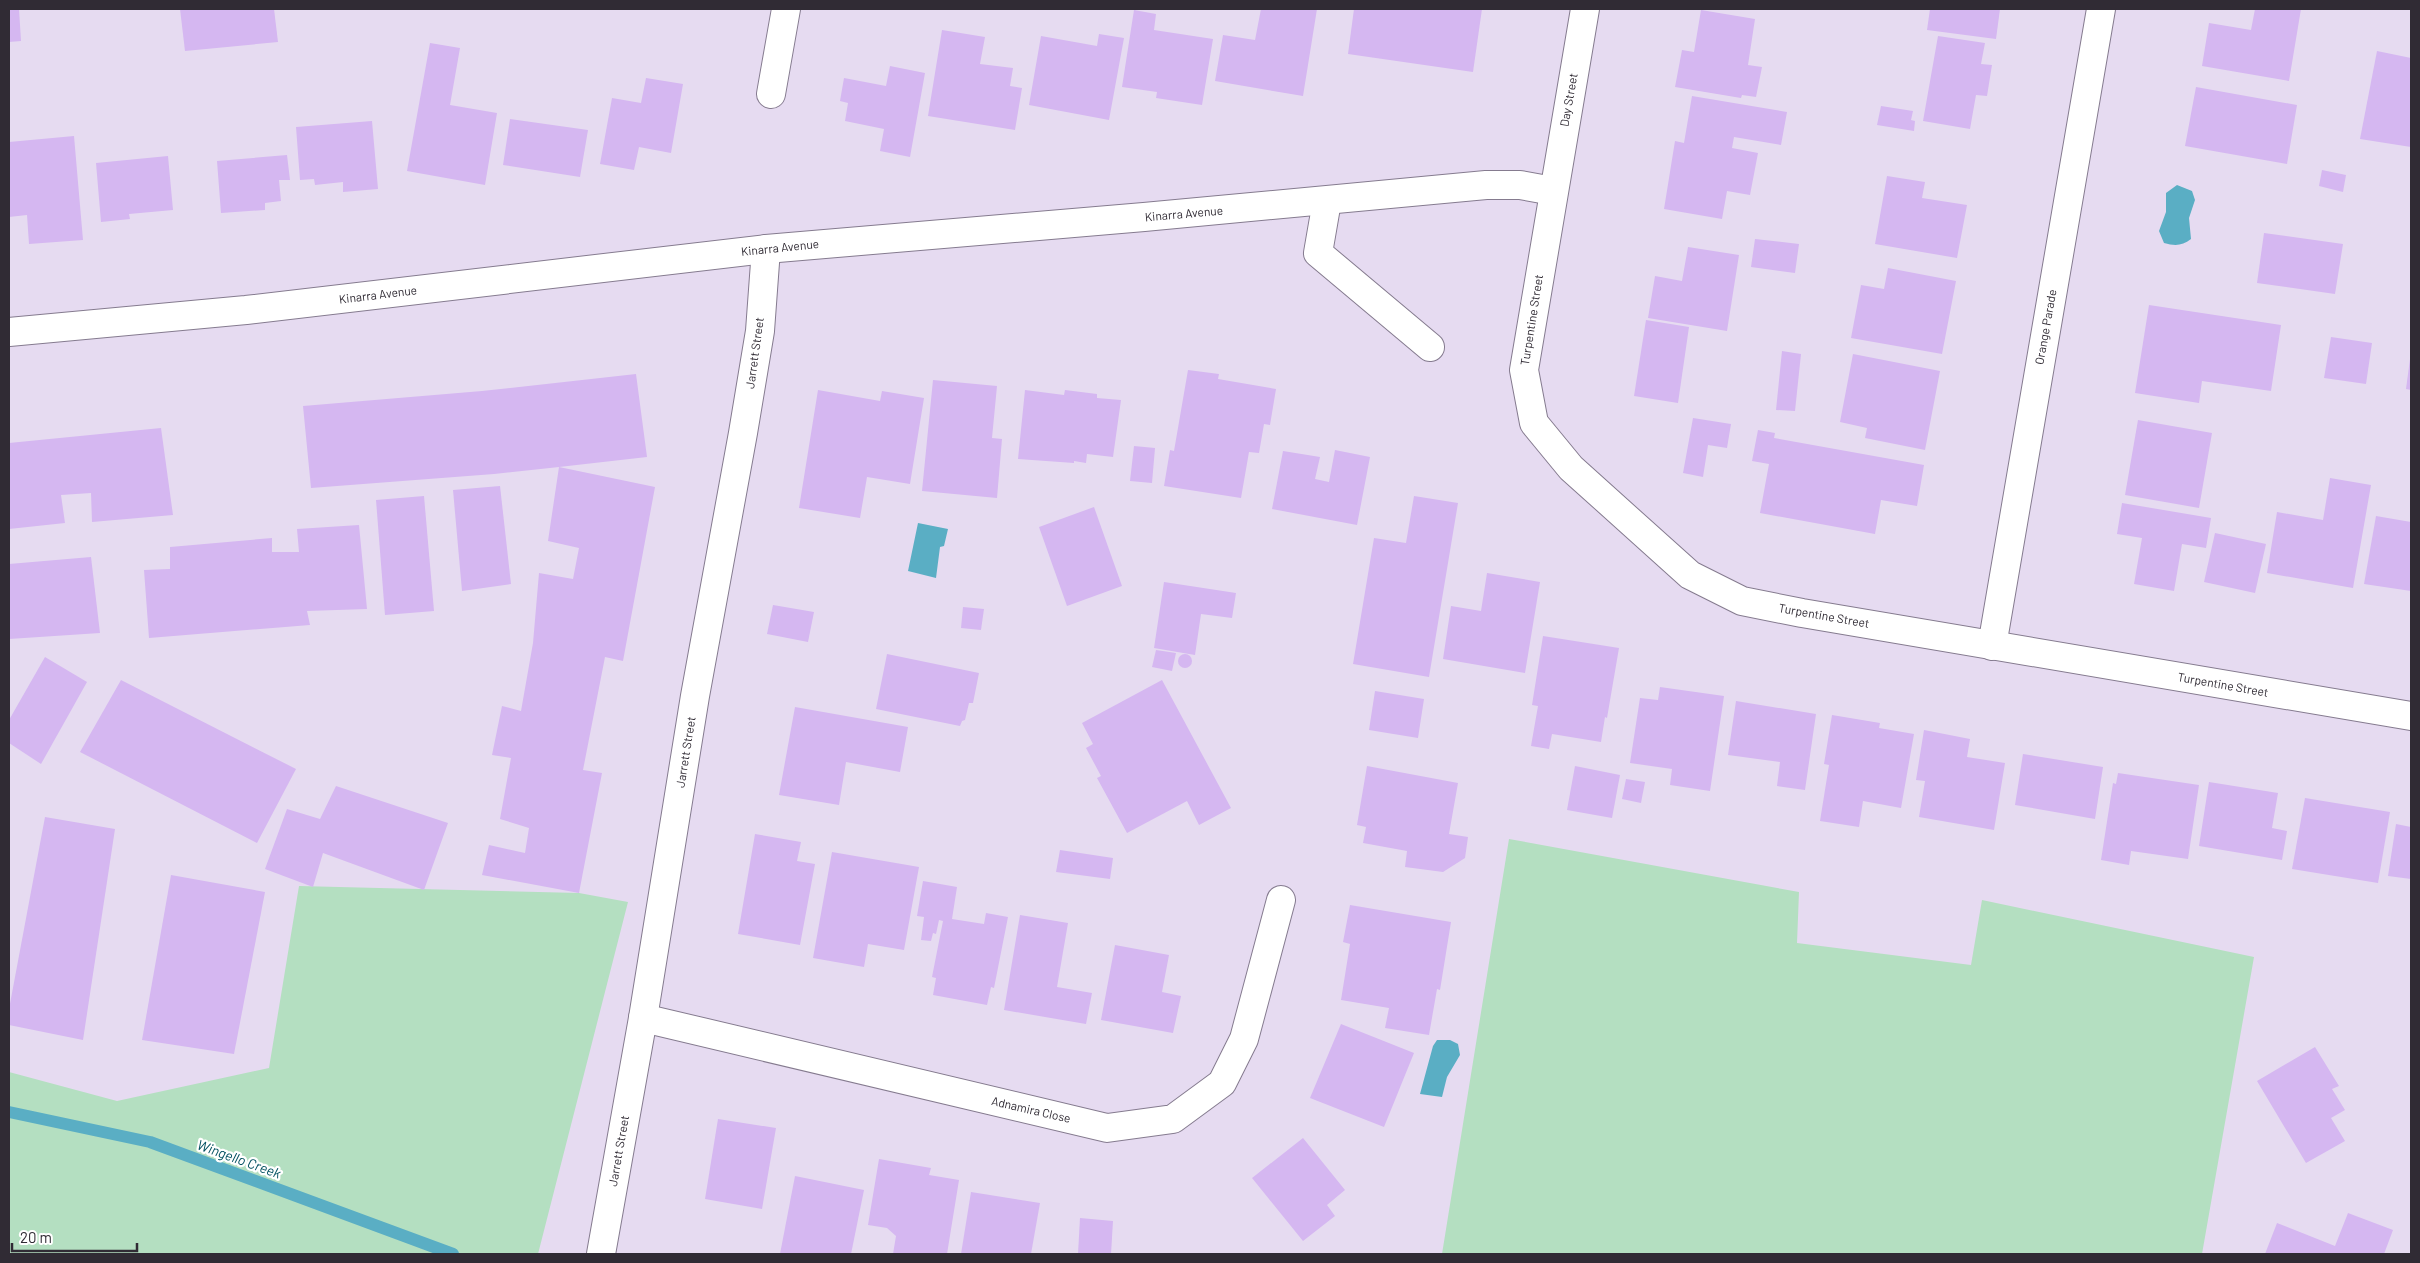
<svg xmlns="http://www.w3.org/2000/svg" width="2420" height="1263" font-family="Barlow,sans-serif">
	<style>
		.green { fill: #b4dfc1 }
		.water { fill: #5aaec4 }
		.lines { fill: none; stroke-linecap: round; stroke-linejoin: round }
		.stream { stroke: #5aaec4; stroke-width: 12 }
		.building { fill: #d5b7f1 }
		.minor-casing { stroke: #857b8f; stroke-width: 30 }
		.tertiary-casing { stroke: #857b8f; stroke-width: 30 }
		.minor { stroke: #fff; stroke-width: 28 }
		.tertiary { stroke: #fff; stroke-width: 28 }
		.labels { text-anchor: middle; stroke-width: 4.5; stroke-linejoin: round; paint-order: stroke }
		.street-label { font-size: 12px; fill: #302b34; stroke: #fff }
		.water-label { font-size: 14px; font-style: italic; fill: #025060; stroke: #fff }
	</style>
	<rect width="100%" height="100%" fill="#e6dbf1"/>
	<g class="green">
		<path d="M1509 839 1799 892 1797 943 1971 965 1982 900 2254 957 2202 1254H1442Z"/>
		<path d="M299 886 579 893 628 902 538 1254H9V1072L117 1101 269 1068Z"/>
	</g>
	<g class="water">
		<path d="M2177 185 2192 191 2195 200 2189 218 2191 239C2182 246 2175 246 2164 243L2159 231 2166 212V193Z"/>
		<path d="M918 523 948 529 944 546 940 547 936 578 908 571Z"/>
		<path d="M1437 1040H1450L1458 1044 1460 1055 1447 1077 1442 1097 1420 1094 1433 1046Z"/>
	</g>
	<g class="lines">
		<path class="stream" d="M9 1112 150 1142 453 1254"/>
	</g>
	<g class="building">
		<path d="M9 9H19L21 41 9 42Z"/>
		<path d="M180 9H274L278 42 185 51Z"/>
		<path d="M1261 9H1317L1303 96 1215 81 1223 35 1255 40Z"/>
		<path d="M1354 9H1482L1473 72 1348 54Z"/>
		<path d="M1930 9H2000L1996 39 1927 30Z"/>
		<path d="M2255 9H2301L2289 81 2202 66 2209 23 2251 30Z"/>
		<path d="M1134 10 1156 14 1154 30 1213 39 1202 105 1156 98 1157 92 1122 87Z"/>
		<path d="M1701 10 1755 19 1748 65 1762 67 1756 97 1742 95 1741 98 1675 87 1682 50 1694 52Z"/>
		<path d="M942 30 985 37 980 64 1013 68 1010 86 1022 88 1015 130 928 116Z"/>
		<path d="M1099 34 1124 38 1109 120 1029 105 1041 36 1097 46Z"/>
		<path d="M1938 36 1985 43 1981 64 1992 65 1987 96 1976 95 1970 129 1923 121Z"/>
		<path d="M430 43 460 48 450 105 497 113 485 185 407 171Z"/>
		<path d="M2377 51 2411 58V147L2360 139Z"/>
		<path d="M890 66 925 73 910 157 880 151 884 129 845 121 848 103 840 101 844 78 886 86Z"/>
		<path d="M646 78 683 84 671 153 639 147 634 170 600 164 612 98 641 103Z"/>
		<path d="M2196 87 2297 105 2287 164 2185 146Z"/>
		<path d="M1692 96 1787 112 1781 145 1734 137 1732 148 1758 153 1750 195 1727 191 1722 219 1664 209 1675 141 1684 143Z"/>
		<path d="M1881 106 1913 111 1911 120 1915 121 1914 131 1877 125Z"/>
		<path d="M510 119 588 130 580 177 503 165Z"/>
		<path d="M372 121 378 189 343 192V182L315 185 314 179 300 180 296 127Z"/>
		<path d="M74 136 83 240 29 244 27 215 9 217V142Z"/>
		<path d="M287 155 290 180H279L281 201 265 203V210L221 213 217 161Z"/>
		<path d="M168 156 173 210 129 214 130 219 101 222 96 163Z"/>
		<path d="M2322 170 2346 175 2343 192 2319 186Z"/>
		<path d="M1887 176 1925 182 1922 198 1967 205 1957 258 1875 244Z"/>
		<path d="M2264 233 2343 244 2335 294 2257 283Z"/>
		<path d="M1755 239 1799 244 1795 273 1751 267Z"/>
		<path d="M1688 247 1739 255 1727 331 1648 318 1655 276 1682 281Z"/>
		<path d="M1888 268 1956 281 1942 354 1851 338 1861 285 1884 289Z"/>
		<path d="M2149 305 2281 325 2271 391 2202 381 2199 403 2135 393Z"/>
		<path d="M1646 320 1689 327 1678 403 1634 396Z"/>
		<path d="M2331 337 2372 343 2366 384 2324 378Z"/>
		<path d="M1782 351 1801 354 1795 411 1776 410Z"/>
		<path d="M1853 354 1940 371 1925 450 1865 438 1867 428 1840 422Z"/>
		<path d="M2410 359H2411V390L2406 389Z"/>
		<path d="M1188 370 1219 374 1218 379 1276 389 1270 425 1264 424 1259 453 1249 452 1241 498 1164 486 1170 450 1174 451Z"/>
		<path d="M636 374 647 457 559 467 655 487 623 661 605 657 583 770 602 773 579 893 482 875 489 845 525 853 529 828 500 819 511 758 492 755 502 706 521 711 533 643 539 573 573 579 579 548 548 541 559 467 494 474 311 488 303 406 482 391Z"/>
		<path d="M933 380 997 386 992 438 1002 439 997 498 922 491Z"/>
		<path d="M818 390 880 401 882 391 924 398 910 484 867 477 860 518 799 508Z"/>
		<path d="M1025 390 1064 395 1065 390 1097 394V398L1121 400 1113 457 1087 454 1086 463 1074 461V463L1018 459Z"/>
		<path d="M1693 418 1731 424 1727 448 1708 445 1703 477 1683 473Z"/>
		<path d="M2138 420 2212 433 2199 508 2125 495Z"/>
		<path d="M161 428 173 515 92 522 91 493 61 495 65 523 9 529V443Z"/>
		<path d="M1758 430 1775 433 1774 438 1924 465 1917 506 1881 500 1875 534 1760 513 1769 464 1752 461Z"/>
		<path d="M1134 446 1155 448 1152 483 1130 481Z"/>
		<path d="M1335 450 1370 457 1357 525 1272 509 1283 451 1320 457 1315 479 1329 482Z"/>
		<path d="M2330 478 2371 485 2353 588 2267 573 2277 512 2323 520Z"/>
		<path d="M500 486 511 584 462 591 453 490Z"/>
		<path d="M424 496 434 611 385 615 376 500Z"/>
		<path d="M1414 496 1458 503 1429 677 1353 664 1374 538 1406 543Z"/>
		<path d="M2122 503 2211 518 2206 548 2182 544 2174 591 2134 584 2142 538 2117 534Z"/>
		<path d="M1094 507 1122 586 1067 606 1039 527Z"/>
		<path d="M2376 516 2411 522V591L2364 584Z"/>
		<path d="M359 525 367 609 307 611 310 625 149 638 144 570 170 569V547L272 538V552H299L297 529Z"/>
		<path d="M2215 533 2266 544 2255 593 2204 582Z"/>
		<path d="M91 557 100 633 9 639V564Z"/>
		<path d="M1487 573 1540 582 1525 673 1443 659 1451 606 1481 611Z"/>
		<path d="M1164 582 1236 593 1232 618 1201 614 1195 655 1154 648Z"/>
		<path d="M773 605 814 612 808 642 767 634Z"/>
		<path d="M963 607 984 609 981 630 961 628Z"/>
		<path d="M1543 636 1619 648 1607 718 1605 717 1601 742 1552 734 1549 749 1531 746 1538 706 1532 705Z"/>
		<path d="M1156 650 1176 653 1172 671 1152 667Z"/>
		<path d="M887 654 979 673 973 703H969L965 720 962 721 960 726 876 709Z"/>
		<circle cx="1185" cy="661" r="7"/>
		<path d="M45 657 87 682 41 764 9 743V720Z"/>
		<path d="M121 680 296 769 257 843 80 752Z"/>
		<path d="M1162 680 1231 808 1199 825 1187 801 1127 833 1097 778 1101 776 1086 748 1093 744 1082 723Z"/>
		<path d="M1660 687 1724 696 1710 791 1670 785 1672 769 1630 763 1640 698 1658 700Z"/>
		<path d="M1375 691 1424 699 1418 738 1369 730Z"/>
		<path d="M1736 701 1816 714 1805 790 1777 786 1780 762 1728 755Z"/>
		<path d="M795 707 908 727 900 772 846 762 839 805 779 795Z"/>
		<path d="M1832 715 1880 723 1879 728 1914 734 1901 808 1863 801 1859 827 1820 821 1829 765 1824 764Z"/>
		<path d="M1924 730 1970 739 1967 757 2005 763 1994 830 1919 817 1925 781 1916 780Z"/>
		<path d="M2023 754 2103 767 2095 819 2015 805Z"/>
		<path d="M1367 766 1458 783 1449 834 1468 837 1465 858 1443 872 1405 867 1407 851 1363 843 1366 827 1357 825Z"/>
		<path d="M1575 766 1620 775 1612 818 1567 810Z"/>
		<path d="M2118 773 2199 785 2188 859 2131 851 2129 865 2101 860 2113 783 2116 784Z"/>
		<path d="M1626 779 1645 782 1641 803 1622 799Z"/>
		<path d="M2209 782 2278 793 2272 828 2287 831 2282 860 2199 846Z"/>
		<path d="M336 786 448 823 424 890 323 853 313 887 265 869 287 809 320 819Z"/>
		<path d="M2305 798 2390 812 2378 883 2292 869Z"/>
		<path d="M45 817 115 829 83 1040 9 1025V1009Z"/>
		<path d="M2396 824 2411 827V879L2388 876Z"/>
		<path d="M755 834 801 842 797 861 815 864 800 945 738 934Z"/>
		<path d="M1060 850 1113 858 1110 879 1056 872Z"/>
		<path d="M832 852 919 867 904 950 868 944 864 967 813 958Z"/>
		<path d="M171 875 265 892 234 1054 142 1040Z"/>
		<path d="M923 881 957 887 952 919 984 924 986 913 1008 917 994 988 991 987 987 1005 933 995 936 978 932 977 943 921 939 920 936 934 933 933 931 941 921 940 924 917 917 916Z"/>
		<path d="M1350 905 1451 922 1440 990 1437 989 1429 1035 1385 1028 1389 1008 1341 1000 1350 944 1343 942Z"/>
		<path d="M1020 915 1068 923 1057 987 1092 993 1086 1024 1004 1010Z"/>
		<path d="M1115 945 1169 955 1162 992 1181 996 1173 1033 1101 1020Z"/>
		<path d="M1341 1024 1414 1053 1384 1127 1310 1098Z"/>
		<path d="M2315 1047 2339 1086 2332 1089 2345 1110 2331 1118 2345 1141 2306 1163 2257 1081Z"/>
		<path d="M718 1119 776 1128 762 1209 705 1199Z"/>
		<path d="M1303 1138 1345 1190 1327 1205 1335 1216 1303 1241 1252 1178Z"/>
		<path d="M879 1159 931 1168 929 1175 959 1180 947 1254H893L896 1236 887 1228 868 1225Z"/>
		<path d="M795 1176 864 1190 851 1254H780Z"/>
		<path d="M971 1192 1040 1203 1031 1254H961Z"/>
		<path d="M2348 1213 2393 1230 2384 1254H2265L2277 1223 2335 1246Z"/>
		<path d="M1080 1218 1113 1221 1111 1254H1078Z"/>
	</g>
	<g class="lines">
		<g class="minor-casing">
			<g id="minor">
				<path d="M771 94 786 9"/>
				<path d="M1327 201 1318 253 1430 347"/>
				<path d="M1992 646 2101 9"/>
				<path d="M643 1018 1107 1128 1173 1119 1222 1083 1244 1039 1281 900"/>
				<path d="M601 1254 643 1018 695 696 743 433 760 331 766 249"/>
			</g>
		</g>
		<g class="tertiary-casing">
			<g id="tertiary">
				<path d="M1585 9 1524 370 1534 423 1571 468 1690 575 1742 601 1802 613 2411 716"/>
				<path d="M9 332 246 310 766 249 1144 217 1486 185H1520L1553 191"/>
			</g>
		</g>
		<use href="#minor" class="minor"/>
		<use href="#tertiary" class="tertiary"/>
	</g>
	<g class="labels">
		<g class="street-label">
			<text transform="translate(1569 100) rotate(-80)" y="4">Day Street</text>
			<text transform="translate(1184 214) rotate(-5)" y="4">Kinarra Avenue</text>
			<text transform="translate(780 248) rotate(-6)" y="4">Kinarra Avenue</text>
			<text transform="translate(378 295) rotate(-7)" y="4">Kinarra Avenue</text>
			<text transform="translate(1532 320) rotate(-81)" y="4">Turpentine Street</text>
			<text transform="translate(2046 327) rotate(-80)" y="4">Orange Parade</text>
			<text transform="translate(755 353) rotate(-82)" y="4">Jarrett Street</text>
			<text transform="translate(1824 616) rotate(10)" y="4">Turpentine Street</text>
			<text transform="translate(2223 685) rotate(10)" y="4">Turpentine Street</text>
			<text transform="translate(686 752) rotate(-81)" y="4">Jarrett Street</text>
			<text transform="translate(1031 1110) rotate(13)" y="4">Adnamira Close</text>
			<text transform="translate(619 1151) rotate(-80)" y="4">Jarrett Street</text>
		</g>
		<g class="water-label">
			<text transform="translate(239 1159) rotate(20)" y="5">Wingello Creek</text>
		</g>
	</g>
	<rect width="2420" height="1263" fill="none" stroke="#302b34" stroke-width="20"/>
	<path d="M12 1243v8h125v-8" fill="none" stroke="#302b34" stroke-width="2.5"/>
	<text x="20" y="1243" font-size="15" fill="#302b34" stroke="#ffffff" stroke-width="4" paint-order="stroke">20 m</text>
</svg>
